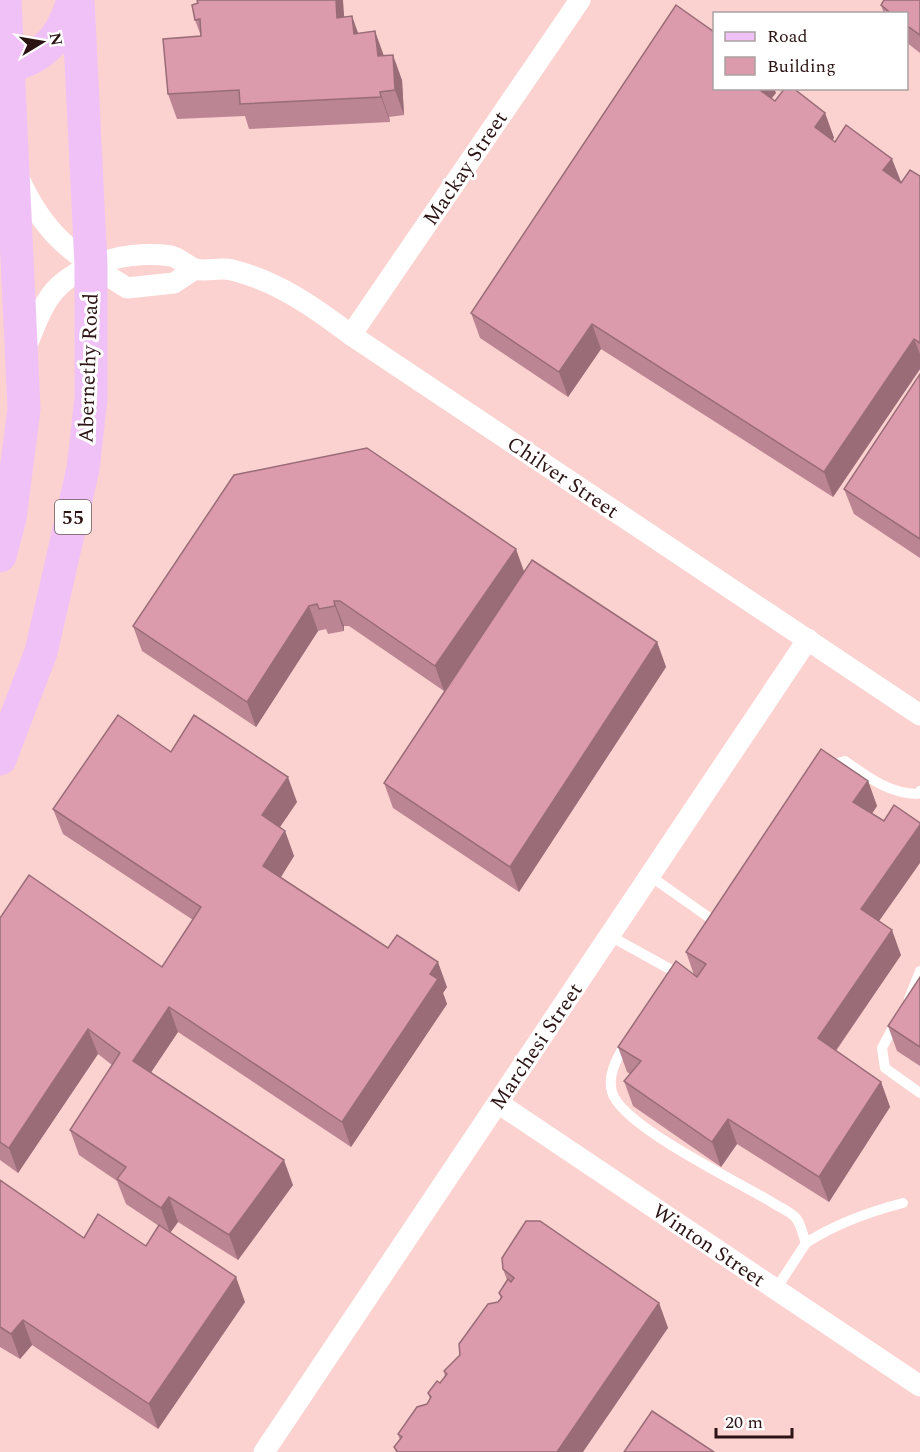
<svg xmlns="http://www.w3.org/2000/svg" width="920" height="1452" font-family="Spectral,serif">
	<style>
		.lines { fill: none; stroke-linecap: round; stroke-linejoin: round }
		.lane { stroke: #fff; stroke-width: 10 }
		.street { stroke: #fff; stroke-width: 21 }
		.primary { stroke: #efc1f6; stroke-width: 33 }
		.wall { fill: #bc8594 }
		.shaded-wall { fill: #996c78 }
		.building { fill: #db9bac; stroke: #996c78; stroke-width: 1.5 }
		.labels { text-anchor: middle; stroke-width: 6; stroke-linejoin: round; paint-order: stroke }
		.shield { fill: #fff; stroke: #6b5a5a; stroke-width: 1.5 }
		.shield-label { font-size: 20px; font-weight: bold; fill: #2c1414 }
		.street-label { font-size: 21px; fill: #2c1414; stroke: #fff }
	</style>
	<rect width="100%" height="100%" fill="#fcd2d0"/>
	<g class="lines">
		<g class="lane">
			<path d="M828 766 845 761C868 777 888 793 917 794L920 791"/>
			<path d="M650 876 714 921 717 916"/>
			<path d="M610 936 677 973 674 978"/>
			<path d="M909 999 920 971"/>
			<path d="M897 1020 882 1048 885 1068 920 1093"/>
			<path d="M628 1041C618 1055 607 1075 612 1092 621 1126 741 1183 773 1203 779 1207 791 1212 796 1218 801 1224 803 1236 806 1243L776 1289"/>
			<path d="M806 1243C837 1223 868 1212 903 1203"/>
		</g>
		<g class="street">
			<path d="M19 178C45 237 74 254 127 288L174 283 195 269"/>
			<path d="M351 335 580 0"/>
			<path d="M25 350C34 329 42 302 59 286 87 260 134 251 171 256 180 258 187 266 195 269 207 272 220 267 232 270 277 281 314 307 351 335L920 715"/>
			<path d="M498 1103 920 1386"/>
			<path d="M264 1452 808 639"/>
		</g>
		<g class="primary">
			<path d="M9 66C45 58 63 35 73 0"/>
			<path d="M0 556 10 518 24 409 5 0"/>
			<path d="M0 759 41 652 83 469 91 398V265L78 0"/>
		</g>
	</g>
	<g class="wall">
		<path d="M920 0V53L906 42V14H884L881 5Z"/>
		<path d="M198 3 344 17 358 33 383 56 402 80 404 115 389 117 390 122 249 129 245 116 177 119 168 94 201 36 195 20Z"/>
		<path d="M776 93 771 99 775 101 825 113 834 138 832 140 901 183 920 176V369L833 497 601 349 568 397 480 338 471 313Z"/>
		<path d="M920 374V558L854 514 844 489Z"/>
		<path d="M524 572 657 642 666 667 519 892 393 808 384 783 444 691 349 626H344V631L328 634 326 629 318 631 256 727 142 651 133 626Z"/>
		<path d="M171 752 297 802 280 827 285 831 294 856 281 877 447 987 443 993 447 1004 351 1147 178 1032 151 1072 293 1185 238 1260 178 1222 170 1233 245 1302 158 1429 32 1345 20 1359 0 1347V1180L84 1238 146 1246 159 1226 126 1204 117 1181 79 1155 70 1130 112 1065 98 1054 18 1173 0 1160V918L162 967 193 920 63 834 53 809Z"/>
		<path d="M868 781 877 806 872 813 879 921 901 955 836 1051 881 1082 890 1107 829 1202 737 1144 721 1167 633 1106 624 1081 630 1074 627 1072 618 1047 694 975 686 952Z"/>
		<path d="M920 977V1066L897 1051 888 1026Z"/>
		<path d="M503 1269 659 1303 668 1328 396 1452 394 1447 400 1440 398 1434 427 1404 430 1399 428 1393 440 1383 445 1377 444 1371 460 1355 501 1299 499 1293 507 1280Z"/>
	</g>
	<g class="shaded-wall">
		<path d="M336 0H343L346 43 337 18Z"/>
		<path d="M352 16 361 41 354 34Z"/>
		<path d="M375 31 384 56H378Z"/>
		<path d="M393 55 402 80 404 115 395 90Z"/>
		<path d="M754 88H774L776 93 762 110Z"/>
		<path d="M380 92 389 117 390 122 381 97Z"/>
		<path d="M825 113 834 138 824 152 815 127Z"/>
		<path d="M892 159 902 184 883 170Z"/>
		<path d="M592 324 601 349 568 397 559 372Z"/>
		<path d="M914 339 920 354V369L833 497 824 472Z"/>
		<path d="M516 549 525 574 444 691 435 666Z"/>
		<path d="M334 601 344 626V631L335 606Z"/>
		<path d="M309 606 318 631 256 727 247 702Z"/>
		<path d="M657 642 666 667 519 892 510 867Z"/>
		<path d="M288 777 297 802 271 840 262 815Z"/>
		<path d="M868 781 877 806 863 827 853 802Z"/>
		<path d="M920 825V863L870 934 861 909Z"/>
		<path d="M285 831 294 856 272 891 263 866Z"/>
		<path d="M892 930 901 955 827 1063 818 1038Z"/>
		<path d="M438 962 447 987 443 993 447 1004 351 1147 342 1122 430 974Z"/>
		<path d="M169 1007 178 1032 142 1086 133 1061Z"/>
		<path d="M88 1029 98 1054 18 1173 9 1148Z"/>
		<path d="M881 1082 890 1107 829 1202 819 1177Z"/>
		<path d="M728 1119 737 1144 721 1167 712 1142Z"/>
		<path d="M284 1160 293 1185 238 1260 229 1235Z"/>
		<path d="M169 1197 178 1222 170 1233 161 1208Z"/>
		<path d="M236 1277 245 1302 158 1429 149 1404Z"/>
		<path d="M659 1303 668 1328 583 1452H557Z"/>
		<path d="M23 1320 32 1345 20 1359 11 1334Z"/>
	</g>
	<g class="building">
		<path d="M197 0H336L337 18 352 16 354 34 375 31 378 56 393 55 395 90 380 92 381 97 240 104 239 90 168 94 163 39 201 36 200 19 195 20 192 5 198 3Z"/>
		<path d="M884 0H920V35L906 25V14H892L881 5Z"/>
		<path d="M676 5 714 32V88H757L775 101 785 88H793L825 113 815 127 835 142 846 125 892 159 883 170 901 183 910 170 920 176V343L914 339 824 472 592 324 559 372 471 313Z"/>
		<path d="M920 374V539L844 489Z"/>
		<path d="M367 448 516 549 435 666 340 601H334L335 606 319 609 317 604 309 606 247 702 133 626 234 475Z"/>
		<path d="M532 560 657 642 510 867 384 783Z"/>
		<path d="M118 715 171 752 194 715 288 777 262 815 285 831 263 866 388 948 397 935 438 962 430 974 438 979 342 1122 169 1007 133 1061 284 1160 229 1235 169 1197 161 1208 117 1179 126 1167 70 1130 120 1053 88 1029 9 1148 0 1142V918L29 875 162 967 201 907 53 809Z"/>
		<path d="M821 749 868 781 853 802 884 821 894 805 920 823V825L861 909 892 930 818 1038 881 1082 819 1177 728 1119 712 1142 624 1081 641 1061 618 1047 676 961 697 977 706 964 686 952Z"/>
		<path d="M920 977V1047L888 1026Z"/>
		<path d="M0 1180 84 1238 98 1214 146 1246 159 1225 236 1277 149 1404 23 1320 11 1334 0 1327Z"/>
		<path d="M526 1221H540L659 1303 557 1452H397V1451L394 1447 402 1437 398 1434 417 1407 427 1404 431 1397 428 1393 437 1381 440 1383 447 1374 444 1371 460 1355 459 1344 488 1304 498 1302 502 1297 499 1293 508 1279 511 1282 514 1278 503 1269 502 1258Z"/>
		<path d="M652 1411 714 1452H624Z"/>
	</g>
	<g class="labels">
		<rect class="shield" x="55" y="500" width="36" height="34" rx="4.5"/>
		<g class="shield-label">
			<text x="73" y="524">55</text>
		</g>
		<g class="street-label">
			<text transform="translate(465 168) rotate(-56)" y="7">Mackay Street</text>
			<text transform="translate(88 368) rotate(-88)" y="7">Abernethy Road</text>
			<text transform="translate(563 477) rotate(34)" y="7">Chilver Street</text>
			<text transform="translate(536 1046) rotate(-56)" y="7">Marchesi Street</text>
			<text transform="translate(709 1245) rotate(34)" y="7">Winton Street</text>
		</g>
	</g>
	<rect x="713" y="12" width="195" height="78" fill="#ffffff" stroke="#aba1a1" stroke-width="1.5"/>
	<rect x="725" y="32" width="30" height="9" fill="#efc1f6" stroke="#aba1a1" stroke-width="1.5"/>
	<text x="767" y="42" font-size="18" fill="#2c1414">Road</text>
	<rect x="725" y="57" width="30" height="18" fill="#db9bac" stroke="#aba1a1" stroke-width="1.5"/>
	<text x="767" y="72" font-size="18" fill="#2c1414">Building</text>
	<g transform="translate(42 42) rotate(79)" stroke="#ffffff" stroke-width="4.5" paint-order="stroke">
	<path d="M0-4.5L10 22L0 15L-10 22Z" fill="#2c1414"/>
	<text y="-9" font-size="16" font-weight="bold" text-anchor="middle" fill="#2c1414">N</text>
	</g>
	<path d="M716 1428v9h76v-9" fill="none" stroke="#2c1414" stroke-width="3"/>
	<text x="725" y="1428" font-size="18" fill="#2c1414" stroke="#ffffff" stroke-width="4.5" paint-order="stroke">20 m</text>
</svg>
